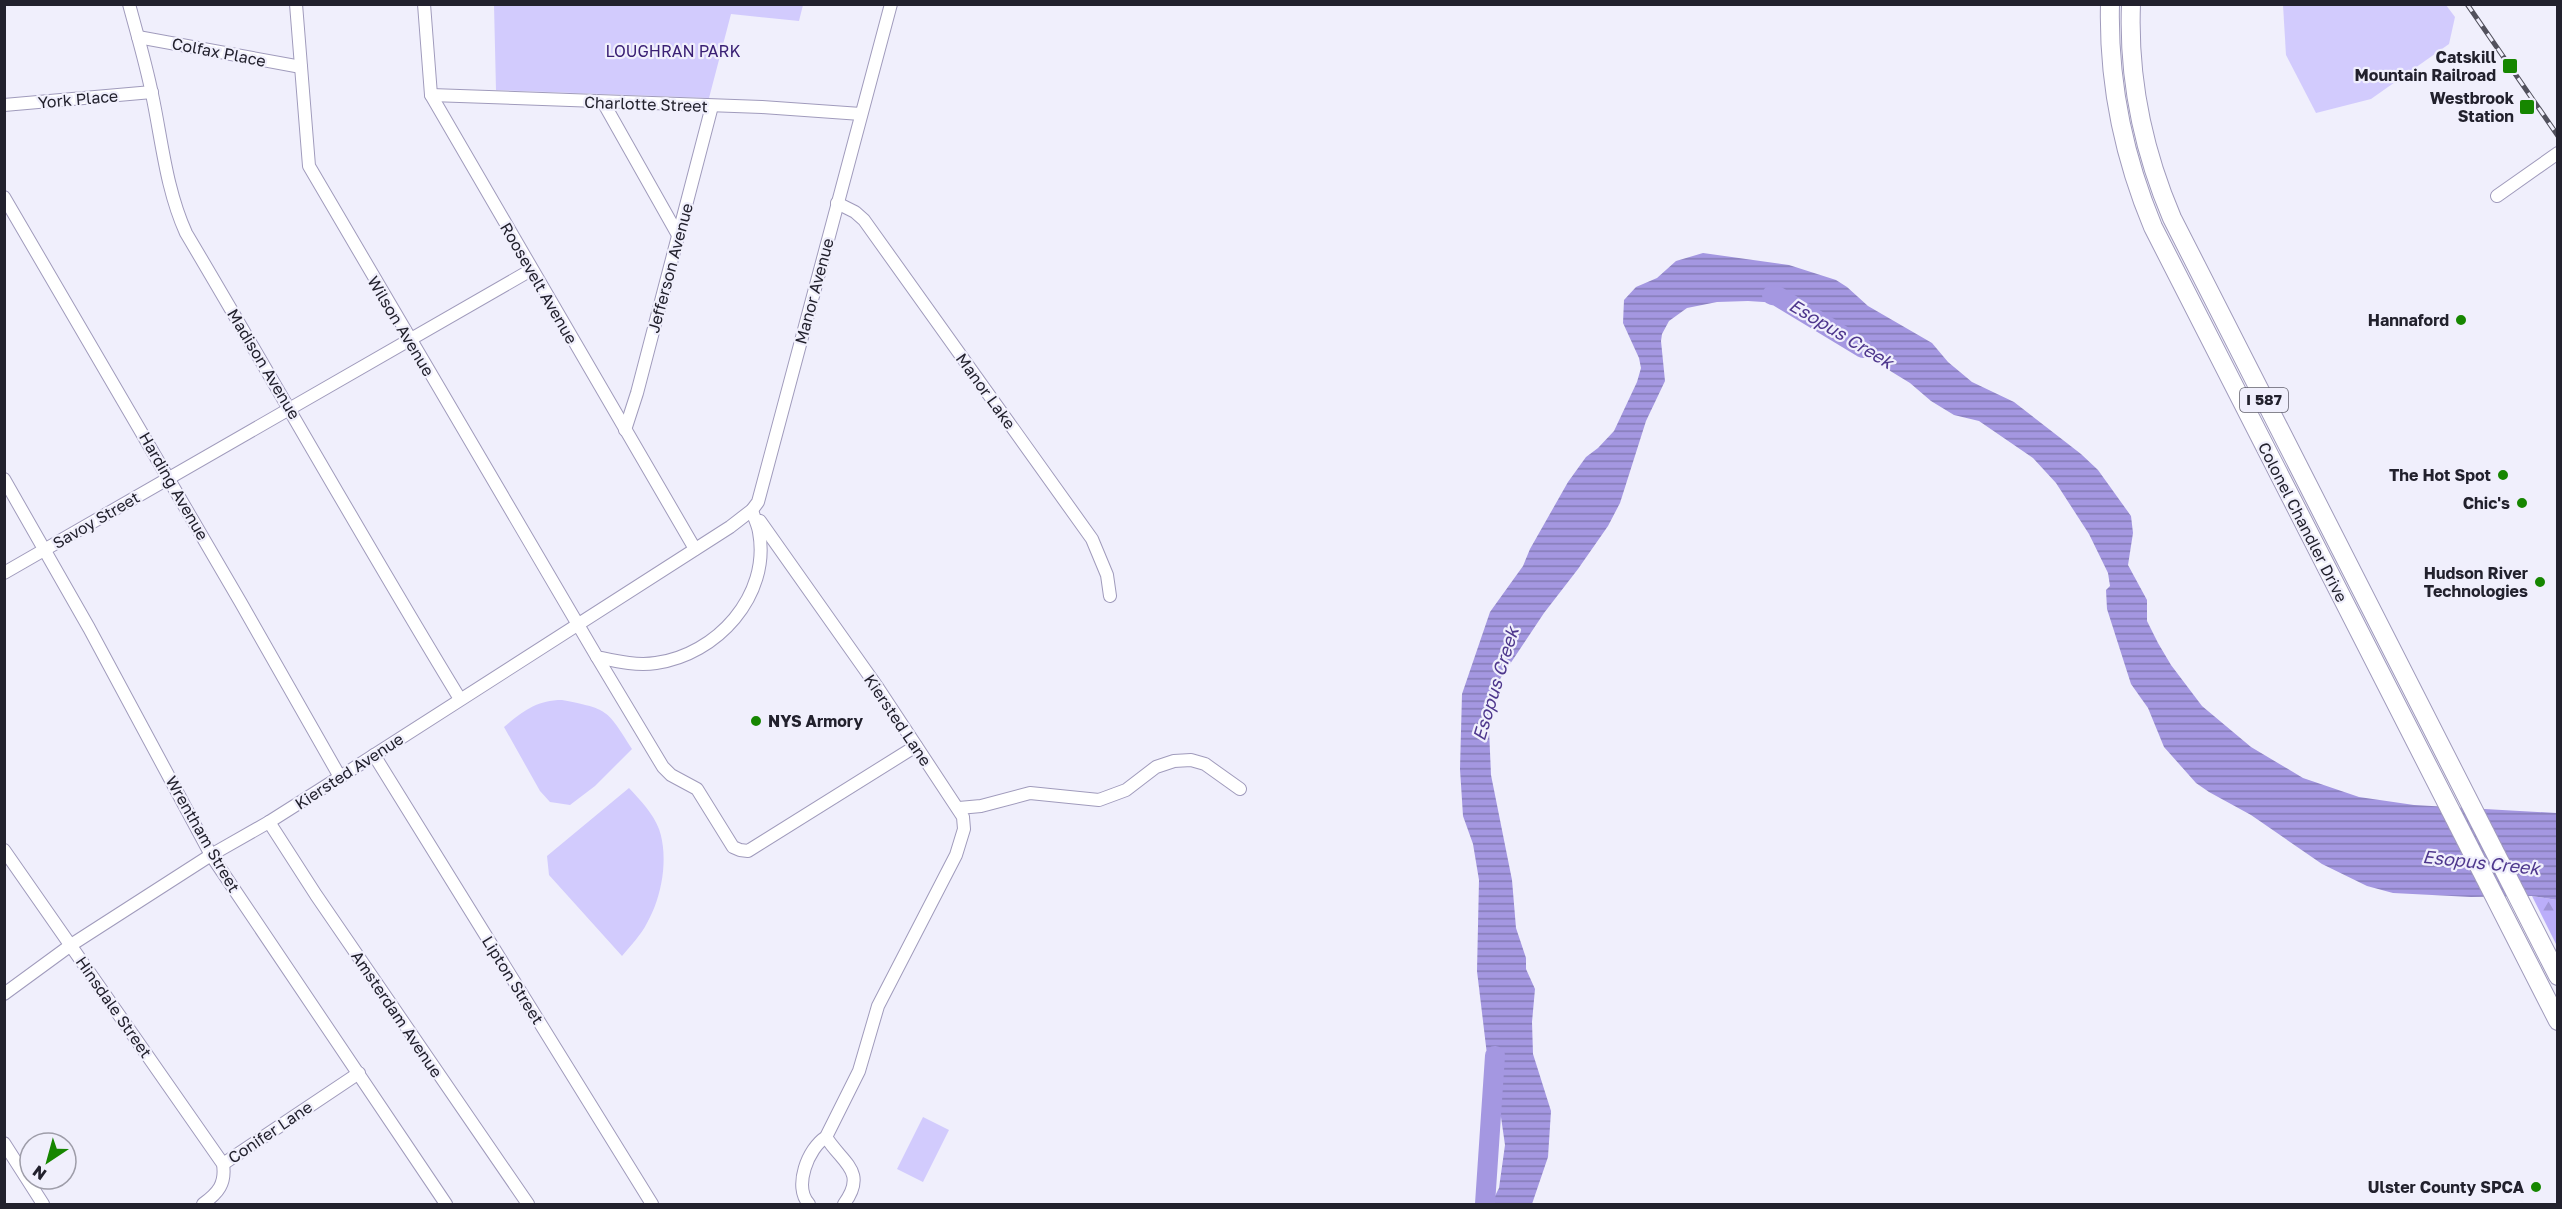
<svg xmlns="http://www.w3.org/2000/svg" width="2562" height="1209" font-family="'Golos Text',sans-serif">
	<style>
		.forest { fill: url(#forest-firs) }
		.park { fill: #d2cbfd }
		.water { fill: url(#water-rules) }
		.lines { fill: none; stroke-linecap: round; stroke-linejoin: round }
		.river { stroke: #a497e1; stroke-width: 20 }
		.minor-casing { stroke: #a09bbc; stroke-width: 14 }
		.highway-casing { stroke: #a09bbc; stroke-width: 20 }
		.minor { stroke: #fff; stroke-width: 12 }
		.highway { stroke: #fff; stroke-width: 18 }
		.rail-casing { stroke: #52515d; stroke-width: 5 }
		.rail { stroke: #f0effc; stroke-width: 3; stroke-dasharray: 9; stroke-linecap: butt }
		.poi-dot { fill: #168600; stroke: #f0effc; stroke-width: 2 }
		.labels { text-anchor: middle; stroke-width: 4.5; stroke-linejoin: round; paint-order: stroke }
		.shield { fill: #f0effc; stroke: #605f6b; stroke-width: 1.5 }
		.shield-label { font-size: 15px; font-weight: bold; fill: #22212d }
		.park-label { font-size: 16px; fill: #3a2074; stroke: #f0effc }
		.street-label { font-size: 16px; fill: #22212d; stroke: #f0effc }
		.poi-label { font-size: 16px; font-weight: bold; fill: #22212d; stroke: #f0effc; text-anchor: end }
		.water-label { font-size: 18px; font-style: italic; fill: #4e378d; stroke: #f0effc }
	</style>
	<defs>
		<pattern id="forest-firs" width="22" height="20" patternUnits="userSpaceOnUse" patternTransform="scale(1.5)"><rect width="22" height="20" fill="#bbaefa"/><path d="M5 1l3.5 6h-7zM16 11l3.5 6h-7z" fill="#a095d7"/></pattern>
		<pattern id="water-rules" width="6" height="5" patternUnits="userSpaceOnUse" patternTransform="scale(1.5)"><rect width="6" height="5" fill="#a497e1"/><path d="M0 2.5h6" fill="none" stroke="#857bb7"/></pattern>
	</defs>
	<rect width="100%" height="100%" fill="#f0effc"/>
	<path class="forest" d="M2532 896 2557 900V946Z"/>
	<g class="park">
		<path d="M494 5V4L803 5 799 21 731 14 709 98 496 90Z"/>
		<path d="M2283 5H2446L2455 17 2449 44 2371 99 2316 113 2286 55Z"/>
		<path d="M562 700C608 709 607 709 632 749L595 786 570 805 550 802 540 791 504 727C523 711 537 700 562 700Z"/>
		<path d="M629 788C640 800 653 813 659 829 669 858 662 897 647 923 641 935 631 945 622 956L549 875 547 856Z"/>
		<path d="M923 1117 949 1130 923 1182 897 1169Z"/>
	</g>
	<path class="water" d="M1703 253 1789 265 1836 280 1847 287 1868 306 1932 343 1948 362 1972 382 2014 402 2081 454 2098 470 2131 516 2133 533 2128 565 2147 600V621L2158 643 2171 665 2202 706 2251 747 2303 778 2359 797 2414 805 2557 813V900L2532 896 2471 897 2393 893 2367 886 2322 864 2251 815 2209 792 2196 783 2164 747 2148 708 2131 684 2107 609 2106 590 2110 586 2108 573 2089 534 2056 483 2033 458 1979 421 1954 415 1931 401 1910 383 1851 347 1838 330 1819 317 1804 309 1779 303 1748 301 1717 302 1687 308 1669 321 1662 334 1661 341 1665 381 1646 421 1620 503 1608 526 1578 569 1544 613 1494 688 1488 705 1491 775 1512 880 1516 928 1526 958V969L1535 989 1532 1022 1533 1054 1551 1111 1548 1157 1532 1204H1491L1499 1188 1505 1145 1497 1089 1488 1063 1477 971 1479 880 1473 844 1463 816 1460 769 1462 694 1490 612 1523 566 1530 549 1568 482 1586 457 1598 448 1614 431 1637 382 1641 368 1639 358 1623 323 1624 300 1636 287 1657 278 1676 261Z"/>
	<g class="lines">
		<g class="river">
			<path d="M1772 295 1777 296 1863 348"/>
			<path d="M1485 1204 1495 1056"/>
		</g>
		<g class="minor-casing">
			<g id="minor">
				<path d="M129 4C137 34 146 64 152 94 162 141 166 189 186 233 278 388 366 545 460 699"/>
				<path d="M296 4 309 166 597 657C616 661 636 666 656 663 716 655 771 596 759 532 758 525 754 518 752 510"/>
				<path d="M424 4 431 95 695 549"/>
				<path d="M138 37 301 67"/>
				<path d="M431 95 762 107 861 114"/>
				<path d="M603 102 678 235"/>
				<path d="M4 105 152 92"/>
				<path d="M2497 196 2558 153"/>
				<path d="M4 197 241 603 340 777"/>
				<path d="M837 203 855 212 864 220 1092 539 1107 575 1110 596"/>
				<path d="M625 430 637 393 712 106"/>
				<path d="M4 479 89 628 211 855 446 1204"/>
				<path d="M760 521 878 688 963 817 964 829 956 855 878 1006 859 1071 826 1137C808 1148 793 1187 809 1204"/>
				<path d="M4 573 531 270"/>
				<path d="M597 657 663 767 671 775 697 789 733 847 740 850 748 851 916 746"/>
				<path d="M374 755 652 1204"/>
				<path d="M959 808 981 806 1030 793 1099 800 1126 790 1156 767 1174 761 1191 760 1205 764 1240 789"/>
				<path d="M269 822 316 895 528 1204"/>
				<path d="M4 850 223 1164C226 1184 218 1193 203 1204"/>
				<path d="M4 994 71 945 211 855 269 822 340 777 730 527 752 510 758 502 891 4"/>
				<path d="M826 1137C842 1163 868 1171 844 1204"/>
				<path d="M4 1143 43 1204"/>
				<path d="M223 1164 359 1073"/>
			</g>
		</g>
		<g class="highway-casing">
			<g id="highway">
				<path d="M2110 4C2108 82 2123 155 2153 227L2558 1021"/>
				<path d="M2131 4C2128 79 2143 150 2172 218L2558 976"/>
			</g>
		</g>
		<use href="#minor" class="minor"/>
		<use href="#highway" class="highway"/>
		<g class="rail-casing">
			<path id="rail" d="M2467 4 2558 136"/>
		</g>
		<use href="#rail" class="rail"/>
	</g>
	<g class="poi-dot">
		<rect x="2502" y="58" width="16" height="16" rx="3"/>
		<rect x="2519" y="99" width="16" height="16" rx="3"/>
		<circle cx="2461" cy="320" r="6"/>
		<circle cx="2503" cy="475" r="6"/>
		<circle cx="2522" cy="503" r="6"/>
		<circle cx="2540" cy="582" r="6"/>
		<circle cx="756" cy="721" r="6"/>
		<circle cx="2536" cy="1187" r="6"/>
	</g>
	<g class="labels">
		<rect class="shield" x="2240" y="388" width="48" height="24" rx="4.5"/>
		<g class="shield-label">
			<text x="2264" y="405">I 587</text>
		</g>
		<g class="park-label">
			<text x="673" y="57">LOUGHRAN PARK</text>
		</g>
		<g class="street-label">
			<text transform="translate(219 52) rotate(11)" y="6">Colfax Place</text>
			<text transform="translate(78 99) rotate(-5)" y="6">York Place</text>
			<text transform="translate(646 104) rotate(2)" y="6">Charlotte Street</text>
			<text transform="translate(670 268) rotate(-75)" y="6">Jefferson Avenue</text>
			<text transform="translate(539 283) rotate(60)" y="6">Roosevelt Avenue</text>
			<text transform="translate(814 291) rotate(-75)" y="6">Manor Avenue</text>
			<text transform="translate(401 326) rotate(59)" y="6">Wilson Avenue</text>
			<text transform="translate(264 364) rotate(59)" y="6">Madison Avenue</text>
			<text transform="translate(986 391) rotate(54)" y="6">Manor Lake</text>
			<text transform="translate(174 486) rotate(60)" y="6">Harding Avenue</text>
			<text transform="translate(96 520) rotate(-30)" y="6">Savoy Street</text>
			<text transform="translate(2303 522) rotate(63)" y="6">Colonel Chandler Drive</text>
			<text transform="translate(898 720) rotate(56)" y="6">Kiersted Lane</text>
			<text transform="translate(349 771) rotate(-33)" y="6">Kiersted Avenue</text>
			<text transform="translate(203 834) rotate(60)" y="6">Wrentham Street</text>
			<text transform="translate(513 980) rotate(58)" y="6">Lipton Street</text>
			<text transform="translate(114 1007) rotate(55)" y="6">Hinsdale Street</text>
			<text transform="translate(397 1014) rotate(56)" y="6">Amsterdam Avenue</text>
			<text transform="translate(270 1132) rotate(-34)" y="6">Conifer Lane</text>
		</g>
		<g class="poi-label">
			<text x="2496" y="63">Catskill<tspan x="2496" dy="18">Mountain Railroad</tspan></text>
			<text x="2514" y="104">Westbrook<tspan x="2514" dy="18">Station</tspan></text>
			<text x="2449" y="326">Hannaford</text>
			<text x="2491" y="481">The Hot Spot</text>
			<text x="2510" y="509">Chic's</text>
			<text x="2528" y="579">Hudson River<tspan x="2528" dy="18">Technologies</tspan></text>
			<text x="768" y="727" text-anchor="start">NYS Armory</text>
			<text x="2524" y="1193">Ulster County SPCA</text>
		</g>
		<g class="water-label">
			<text transform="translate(1841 334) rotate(31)" y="6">Esopus Creek</text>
			<text transform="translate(1496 684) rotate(-73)" y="6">Esopus Creek</text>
			<text transform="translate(2481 863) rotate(6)" y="6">Esopus Creek</text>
		</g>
	</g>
	<rect width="2562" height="1209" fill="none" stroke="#22212d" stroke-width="12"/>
	<g transform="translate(48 1161) rotate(216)"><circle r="28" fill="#f0effc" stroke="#9e9da9" stroke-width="1.5"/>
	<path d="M0-4.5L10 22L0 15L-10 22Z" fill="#168600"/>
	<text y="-9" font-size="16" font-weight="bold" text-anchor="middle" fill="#22212d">N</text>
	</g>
</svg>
